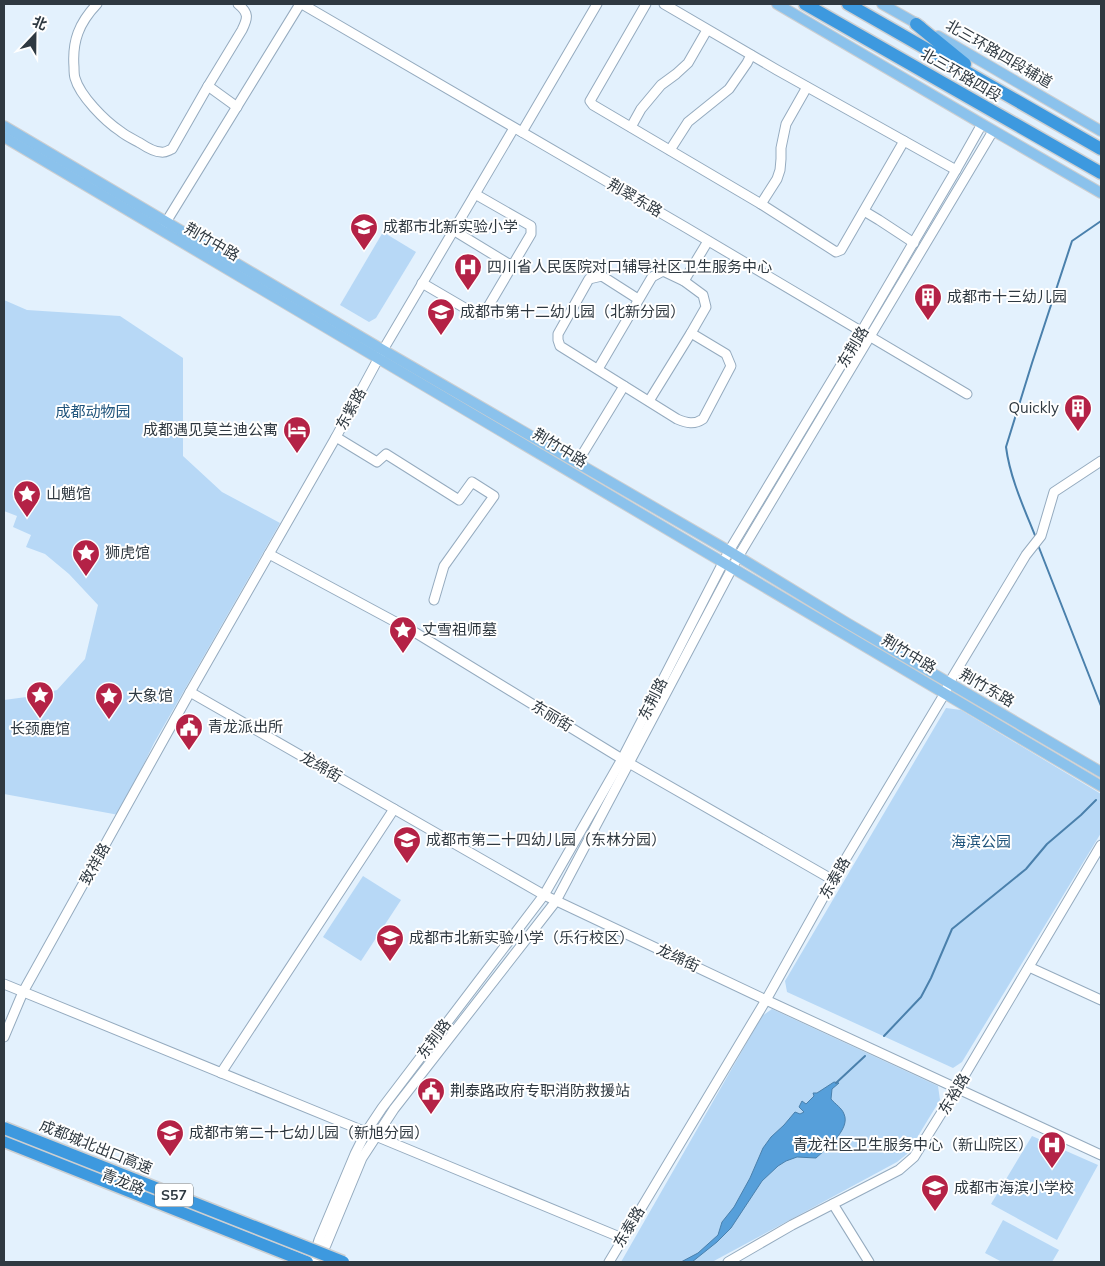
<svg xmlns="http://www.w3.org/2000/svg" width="1105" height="1266" font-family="Mulish,'Noto Sans SC',sans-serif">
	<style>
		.green { fill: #b7d8f6 }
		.water { fill: #569fda; stroke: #4a80ac }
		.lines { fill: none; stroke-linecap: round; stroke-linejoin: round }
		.stream { stroke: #4a80ac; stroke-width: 2 }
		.minor-casing { stroke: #95abbf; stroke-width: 11 }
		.major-casing { stroke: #cdcfd1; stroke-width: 12 }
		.highway-casing { stroke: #cdcfd1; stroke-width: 15 }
		.minor { stroke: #fff; stroke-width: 9 }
		.major { stroke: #8bc2ec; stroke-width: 10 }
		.highway { stroke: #3d99df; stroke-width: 12 }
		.highway-bridge-casing { stroke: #cdcfd1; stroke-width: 15; stroke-linecap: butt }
		.highway-bridge { stroke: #3d99df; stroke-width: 12 }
		.labels { text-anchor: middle; stroke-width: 4; stroke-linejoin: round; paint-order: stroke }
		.shield { fill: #fff; stroke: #6d747a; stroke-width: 1 }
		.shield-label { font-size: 14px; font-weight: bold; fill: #2f3941 }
		.street-label { font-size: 15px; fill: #2f3941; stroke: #fff }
		.poi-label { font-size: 15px; fill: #2f3941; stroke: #fff; text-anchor: start }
		.park-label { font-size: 15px; fill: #1e537b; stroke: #fff }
	</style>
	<rect width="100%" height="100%" fill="#e3f1fd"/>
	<g class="green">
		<path d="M383 232 416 252 376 318 369 322 340 305Z"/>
		<path d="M4 300 27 310 120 316 183 358V456L222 492 280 523 154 743 119 815 4 794V700L34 696 57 690 85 659 98 605 69 574 45 554 26 547 31 535 13 527 17 516 4 511Z"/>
		<path d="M946 708 961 710 1101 794V833L962 1062 953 1068 787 992 785 981Z"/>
		<path d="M363 876 401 900 361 961 323 937Z"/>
		<path d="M772 1009 938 1086 940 1100 907 1154 897 1162 712 1262H621L762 1016Z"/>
		<path d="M1032 1136 1098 1165 1057 1240 991 1204Z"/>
		<path d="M1003 1220 1059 1250 1052 1262H1002L985 1253Z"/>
	</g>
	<path class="water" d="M834 1082 839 1083 832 1089 831 1099C835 1104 842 1108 844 1114 851 1129 826 1149 816 1158L797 1157 786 1161 778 1166 762 1181 731 1228 717 1242 692 1262H681L698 1253 718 1235 722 1222 734 1207 750 1178 763 1148 771 1137 784 1125 795 1112 800 1114 804 1112 799 1107 802 1101 806 1104 814 1096 813 1093H817Z"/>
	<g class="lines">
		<g class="stream">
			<path d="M1036 538C1024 508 1010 478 1006 447L1032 363 1072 241 1101 221"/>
			<path d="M1038 545 1101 706"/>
			<path d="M884 1036 921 997 931 978 952 929 1026 869 1047 844 1081 815 1096 800"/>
			<path d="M836 1083 865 1056"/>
		</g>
		<g class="minor-casing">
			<g id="minor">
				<path d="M97 4C79 23 72 41 74 67 74 70 74 75 75 78 80 96 105 121 120 131 126 136 133 139 140 143 146 147 154 152 161 152 165 153 169 150 172 149L208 86 242 30C248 18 249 13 238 4"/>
				<path d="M302 4 685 227 967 394"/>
				<path d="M646 4 590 101 593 105 761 204 836 252 841 250 904 141"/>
				<path d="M664 4 777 70 956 170"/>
				<path d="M208 86 237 107"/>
				<path d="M631 127 641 109 661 85 676 74 688 63 707 30"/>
				<path d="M522 132 597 4"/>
				<path d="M670 150 688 122 729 89 747 63 751 55"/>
				<path d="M761 204 777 179 780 170 781 159V148L786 124 807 87"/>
				<path d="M864 211 879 220 914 243"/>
				<path d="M163 227 300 4"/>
				<path d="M453 230 512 266"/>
				<path d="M684 281 708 241"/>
				<path d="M422 283 475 314 485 312 531 234V226L475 194"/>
				<path d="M638 299 602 276 589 279 558 334V340L560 346 677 419C687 423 694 425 703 419L731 366 726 354 691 333"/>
				<path d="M598 369 652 277 663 271 684 281 703 295 706 307 691 333 649 401"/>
				<path d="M336 437 377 462 386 454 459 500 472 482 494 496 444 566 434 600"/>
				<path d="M577 463 624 386"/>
				<path d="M269 554 416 633 622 759 833 880"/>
				<path d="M190 692 544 895 766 1000 1101 1155"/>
				<path d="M1029 967 1101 1000"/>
				<path d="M4 984 366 1132 622 1238"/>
				<path d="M4 1037 23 992 190 692 336 437 383 350 514 128"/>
				<path d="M221 1073 394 809"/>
				<path d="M833 1204 869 1262"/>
				<path d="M319 1258 326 1245 362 1158 394 1109 556 901 738 557 993 131"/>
				<path d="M312 1262 319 1240 355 1154 366 1132 382 1108 544 895 622 759 729 551 861 332 956 170 982 124"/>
				<path d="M609 1262 766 1000 833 880 945 693 949 683 1026 555 1041 536 1054 492 1101 461"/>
				<path d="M728 1262 792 1225 899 1170 914 1157 957 1088 1101 845"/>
			</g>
		</g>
		<g class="major-casing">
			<g id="major">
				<path d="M777 4 982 124 1101 193"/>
				<path d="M882 4 921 26"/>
				<path d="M938 36 1101 131"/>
				<path d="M4 126 383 350 729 551 847 623 1101 772"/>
				<path d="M4 137 1101 786"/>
			</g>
		</g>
		<g class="highway-casing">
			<g id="highway">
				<path d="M805 4 1101 173"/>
				<path d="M848 4 1101 149"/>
				<path d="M916 24 965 64"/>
				<path d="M4 1141 307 1262"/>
			</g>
		</g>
		<use href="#minor" class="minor"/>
		<use href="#major" class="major"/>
		<use href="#highway" class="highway"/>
		<g class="highway-bridge-casing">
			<path id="highway-bridge" d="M4 1128 343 1262"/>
		</g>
		<use href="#highway-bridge" class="highway-bridge"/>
	</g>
	<defs>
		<g id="school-pin" transform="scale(1.4375)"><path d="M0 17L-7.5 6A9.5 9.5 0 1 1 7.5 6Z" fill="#b42246" stroke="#fff"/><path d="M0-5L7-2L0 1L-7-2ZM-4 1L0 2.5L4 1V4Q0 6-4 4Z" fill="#fff"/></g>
		<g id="hospital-pin" transform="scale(1.4375)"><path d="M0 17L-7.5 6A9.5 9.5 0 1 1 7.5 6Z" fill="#b42246" stroke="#fff"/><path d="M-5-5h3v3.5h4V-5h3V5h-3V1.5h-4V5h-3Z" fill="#fff"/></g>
		<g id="building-pin" transform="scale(1.4375)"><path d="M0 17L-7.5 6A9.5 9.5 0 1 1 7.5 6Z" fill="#b42246" stroke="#fff"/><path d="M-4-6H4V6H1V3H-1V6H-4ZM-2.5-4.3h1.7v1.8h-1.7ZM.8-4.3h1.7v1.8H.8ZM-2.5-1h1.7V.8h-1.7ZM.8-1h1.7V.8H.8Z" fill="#fff"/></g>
		<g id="hotel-pin" transform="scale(1.4375)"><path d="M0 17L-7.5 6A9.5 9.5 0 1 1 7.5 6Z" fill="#b42246" stroke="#fff"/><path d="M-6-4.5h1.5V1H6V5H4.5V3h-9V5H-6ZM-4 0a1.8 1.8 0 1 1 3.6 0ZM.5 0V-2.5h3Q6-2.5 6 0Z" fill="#fff"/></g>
		<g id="sight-pin" transform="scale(1.4375)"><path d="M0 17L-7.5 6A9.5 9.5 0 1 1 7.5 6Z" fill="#b42246" stroke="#fff"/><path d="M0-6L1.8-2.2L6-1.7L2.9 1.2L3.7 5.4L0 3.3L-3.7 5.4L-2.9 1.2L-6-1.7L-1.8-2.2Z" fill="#fff"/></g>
		<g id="civic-pin" transform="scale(1.4375)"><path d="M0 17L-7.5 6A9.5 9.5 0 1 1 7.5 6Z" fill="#b42246" stroke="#fff"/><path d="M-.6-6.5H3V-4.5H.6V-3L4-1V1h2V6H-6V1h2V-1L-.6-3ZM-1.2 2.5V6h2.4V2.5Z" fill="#fff"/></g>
	</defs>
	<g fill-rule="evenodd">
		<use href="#school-pin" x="364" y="227"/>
		<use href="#hospital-pin" x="468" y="267"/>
		<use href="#building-pin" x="928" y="297"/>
		<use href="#school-pin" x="441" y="312"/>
		<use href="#building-pin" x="1078" y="408"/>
		<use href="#hotel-pin" x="297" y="430"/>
		<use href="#sight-pin" x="27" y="494"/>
		<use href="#sight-pin" x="86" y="553"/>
		<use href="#sight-pin" x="403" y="630"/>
		<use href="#sight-pin" x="40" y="695"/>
		<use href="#sight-pin" x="109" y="696"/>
		<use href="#civic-pin" x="189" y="727"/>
		<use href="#school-pin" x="407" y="840"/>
		<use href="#school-pin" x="390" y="938"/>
		<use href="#civic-pin" x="431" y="1091"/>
		<use href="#school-pin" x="170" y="1133"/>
		<use href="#hospital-pin" x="1052" y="1145"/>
		<use href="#school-pin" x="935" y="1188"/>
	</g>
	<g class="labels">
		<rect class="shield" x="155" y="1183.5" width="38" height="23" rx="4"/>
		<g class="shield-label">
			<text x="174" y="1200">S57</text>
		</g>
		<g class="street-label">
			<text transform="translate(999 54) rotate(30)" y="5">北三环路四段辅道</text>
			<text transform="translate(961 75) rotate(30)" y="5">北三环路四段</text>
			<text transform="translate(635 198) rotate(30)" y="5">荆翠东路</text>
			<text transform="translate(212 242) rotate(30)" y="5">荆竹中路</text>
			<text transform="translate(853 347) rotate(-59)" y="5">东荆路</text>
			<text transform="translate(351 409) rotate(-61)" y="5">东紫路</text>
			<text transform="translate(560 448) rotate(31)" y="5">荆竹中路</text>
			<text transform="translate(909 654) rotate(31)" y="5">荆竹中路</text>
			<text transform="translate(987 688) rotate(30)" y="5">荆竹东路</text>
			<text transform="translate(653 699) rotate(-63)" y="5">东荆路</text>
			<text transform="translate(552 716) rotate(31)" y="5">东丽街</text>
			<text transform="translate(321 767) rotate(30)" y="5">龙绵街</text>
			<text transform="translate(95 864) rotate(-61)" y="5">致祥路</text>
			<text transform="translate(835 878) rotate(-60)" y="5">东泰路</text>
			<text transform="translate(678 958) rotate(25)" y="5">龙绵街</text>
			<text transform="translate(434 1039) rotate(-53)" y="5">东荆路</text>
			<text transform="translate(954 1094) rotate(-59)" y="5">东裕路</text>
			<text transform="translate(96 1147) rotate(22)" y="5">成都城北出口高速</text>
			<text transform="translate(123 1182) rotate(22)" y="5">青龙路</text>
			<text transform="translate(629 1227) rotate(-59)" y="5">东泰路</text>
		</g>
		<g class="poi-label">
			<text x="383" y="232">成都市北新实验小学</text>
			<text x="487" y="272">四川省人民医院对口辅导社区卫生服务中心</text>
			<text x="947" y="302">成都市十三幼儿园</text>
			<text x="460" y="317">成都市第十二幼儿园（北新分园）</text>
			<text x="1059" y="413" text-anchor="end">Quickly</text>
			<text x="278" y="435" text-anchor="end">成都遇见莫兰迪公寓</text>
			<text x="46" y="499">山魈馆</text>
			<text x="105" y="558">狮虎馆</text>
			<text x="422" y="635">丈雪祖师墓</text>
			<text x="128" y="701">大象馆</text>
			<text x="208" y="732">青龙派出所</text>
			<text x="40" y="734" text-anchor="middle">长颈鹿馆</text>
			<text x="426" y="845">成都市第二十四幼儿园（东林分园）</text>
			<text x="409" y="943">成都市北新实验小学（乐行校区）</text>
			<text x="450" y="1096">荆泰路政府专职消防救援站</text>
			<text x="189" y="1138">成都市第二十七幼儿园（新旭分园）</text>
			<text x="1033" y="1150" text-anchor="end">青龙社区卫生服务中心（新山院区）</text>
			<text x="954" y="1193">成都市海滨小学校</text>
		</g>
		<g class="park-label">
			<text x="93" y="417">成都动物园</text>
			<text x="981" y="847">海滨公园</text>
		</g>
	</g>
	<rect width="1105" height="1266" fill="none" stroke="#2f3941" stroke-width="10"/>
	<g transform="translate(35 35) rotate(22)" stroke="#ffffff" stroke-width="4" paint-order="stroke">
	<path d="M0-4L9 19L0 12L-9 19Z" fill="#2f3941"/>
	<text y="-8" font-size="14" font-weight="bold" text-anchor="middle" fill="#2f3941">北</text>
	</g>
</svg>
